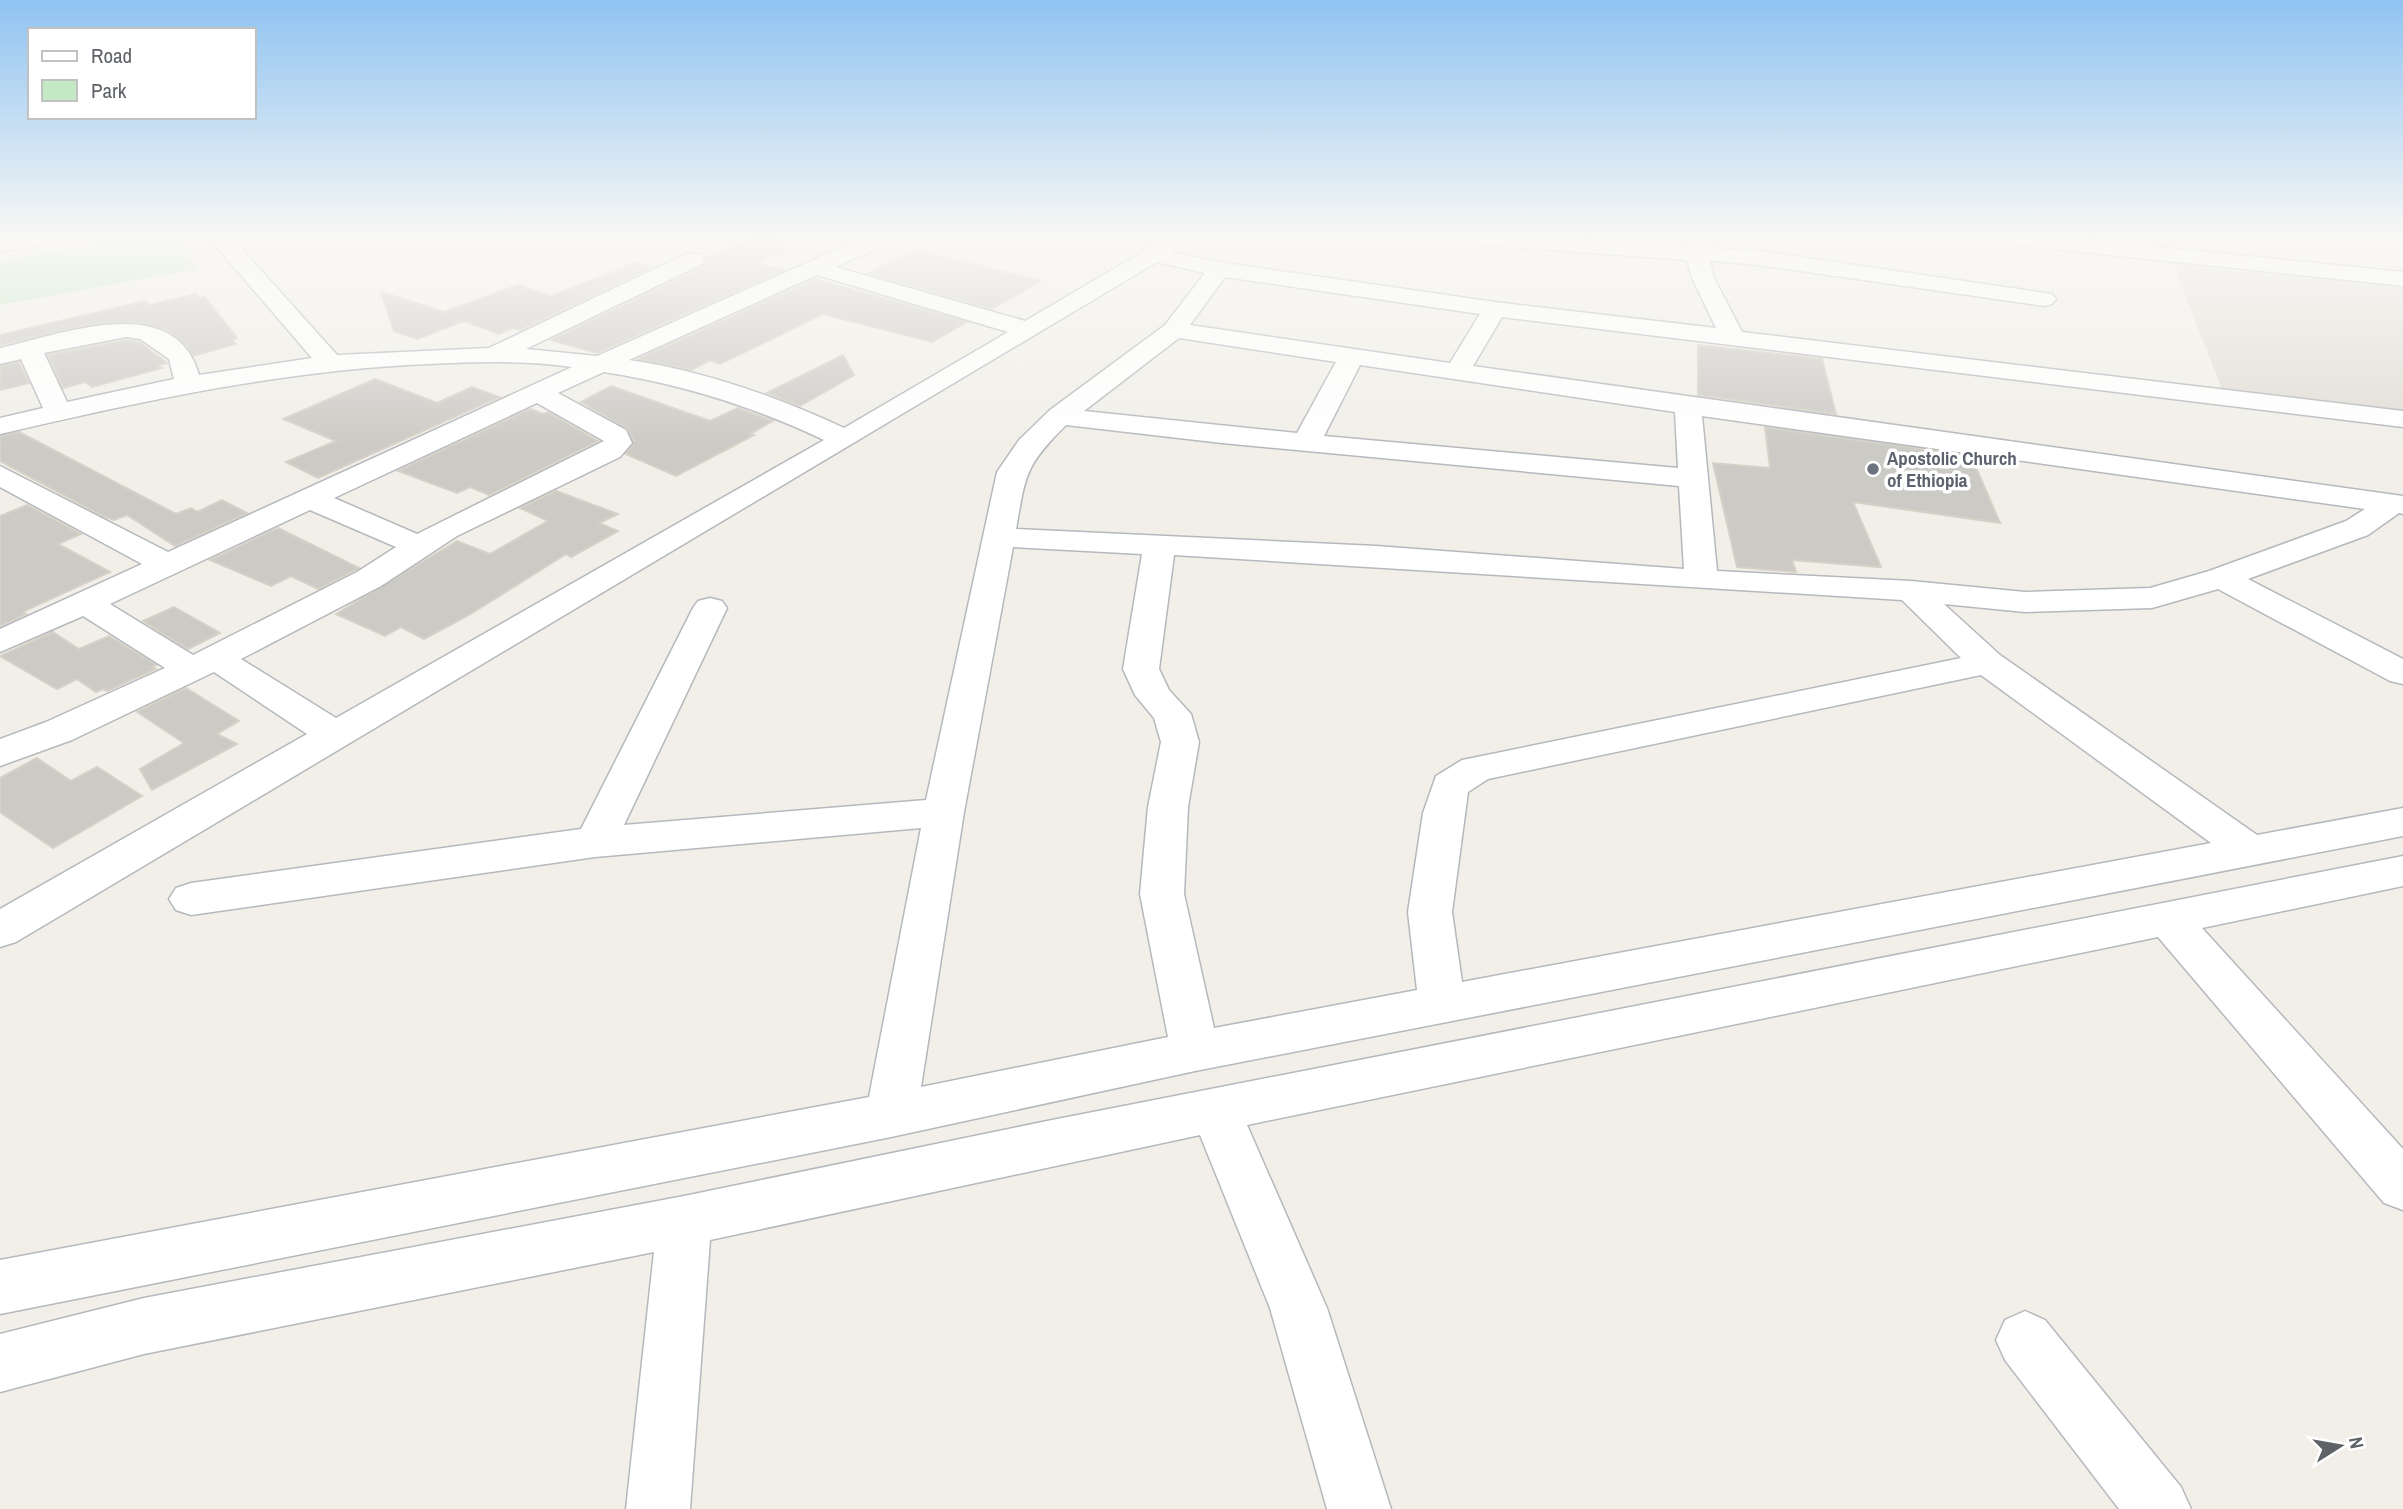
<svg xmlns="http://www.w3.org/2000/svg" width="2403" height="1509" font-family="'Archivo Narrow',sans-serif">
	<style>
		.education { fill: #e1ded6 }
		.green { fill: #c5e8c5 }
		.building { fill: #cccac5; stroke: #d6d1c6; stroke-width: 2 }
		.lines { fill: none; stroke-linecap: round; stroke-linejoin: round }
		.minor-casing { stroke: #b5b8bc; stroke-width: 3 }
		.minor { fill: #fff; fill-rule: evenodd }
		.worship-dot { fill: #6b7280; stroke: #fff; stroke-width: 2.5 }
		.labels { text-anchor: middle; stroke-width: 7; stroke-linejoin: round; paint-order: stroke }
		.far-worship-label { font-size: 19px; font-weight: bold; fill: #5b616d; stroke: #fff; text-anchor: start }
	</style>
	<rect width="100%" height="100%" fill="#f1efe8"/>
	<path class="education" d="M2173 264 2403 288V411L2222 389Z"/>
	<path class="green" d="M146 237H177L197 269 0 305V261Z"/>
	<g class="building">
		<path d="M757 237H781L786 250 757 263 784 270 597 353 551 340 703 266 707 257Z"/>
		<path d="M917 250 1040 281 992 309 868 273Z"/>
		<path d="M636 263 652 267 520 330 513 328 499 334 464 321 417 339 394 331 381 292 444 312 518 285 551 296Z"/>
		<path d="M815 279 967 322 932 342 823 314 720 364 710 360 691 370 638 359Z"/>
		<path d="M195 294 199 298 205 297 237 338 232 339 236 344 192 356 188 347 167 330 142 323 113 322 82 326 0 345V335L145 301 149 305Z"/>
		<path d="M126 340 139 342 167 363 156 366 162 368 92 387 85 382 63 388 48 355Z"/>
		<path d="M1698 345 1822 359 1836 414 1698 395Z"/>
		<path d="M843 355 854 375 800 406 767 393Z"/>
		<path d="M19 362 29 383 0 390V366Z"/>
		<path d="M375 379 437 403 472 387 499 397 318 478 286 462 336 441 283 419Z"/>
		<path d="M611 386 710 421 738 408 773 421 750 434 754 435 676 476 626 454 634 442 628 429 581 402Z"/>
		<path d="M530 409 543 414 548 412 598 441 489 495 470 487 457 493 398 471Z"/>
		<path d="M1765 427 1971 456 2000 523 1853 502 1881 567 1792 560 1796 572 1737 567 1713 463 1770 468Z"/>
		<path d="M19 432 176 514 191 508 197 512 222 500 247 513 175 546 127 515 114 520 103 516 0 461V436Z"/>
		<path d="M556 491 618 514 599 523 618 531 571 557 566 554 469 615 424 639 401 627 385 636 336 614 457 541 490 554 548 521 520 508Z"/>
		<path d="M27 505 81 534 58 544 110 572 22 612 26 614 0 626V516Z"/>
		<path d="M278 528 359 568 318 589 291 576 271 586 210 560Z"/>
		<path d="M174 607 220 633 188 649 143 621Z"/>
		<path d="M53 632 79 649 109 636 156 665 152 667 156 669 107 691 103 689 96 692 77 679 57 689 0 656Z"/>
		<path d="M186 688 239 721 217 734 237 744 152 790 140 769 184 743 137 712Z"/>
		<path d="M37 758 71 781 97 767 142 796 53 848 0 812V778Z"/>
	</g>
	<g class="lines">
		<g class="minor-casing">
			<g id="minor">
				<path d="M15 237H61L58 242 0 252V240Z"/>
				<path d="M208 237H231L337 355 489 348 686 254H702L705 259 702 264 526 349 597 356 865 237H894L891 242 836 267 1025 321 1146 250 1163 237H1187L1171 252 1219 262 1495 302 1716 328 1692 278 1687 260 1455 243 1444 237H1547L1689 247 1695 237H1717L1709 248 1759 251 2052 294 2056 299 2052 304 2044 306 1759 265 1710 261 1714 278 1742 332 2403 411V427L1502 317 1473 366 2403 496V514L2399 513 2368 535 2248 579 2403 659V684L2390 681 2218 589 2152 608 2025 612 1944 604 2000 655 2257 835 2403 808V836L1195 1071 891 1137 0 1314V1260L869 1097 921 828 595 857 191 915 176 910 169 899 176 888 191 883 581 829 693 608 698 601 710 598 722 601 727 608 624 825 926 800 997 472 1019 440 1050 410 1165 325 1205 273 1157 262 16 942 0 947V909L307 734 214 672 72 740 0 766V739L46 722 165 668 83 616 0 652V629L142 564 0 487V466L168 552 572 367C526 360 476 362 429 364 283 370 142 401 0 434V418L43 408 21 359 0 364V348C60 335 175 289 199 375L312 358ZM817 275 1008 332 844 428C775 396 704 371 629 360ZM1225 277 1480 314 1450 363 1190 325ZM126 337 140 339 169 359 174 379 67 402 44 353ZM1179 338 1336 362 1297 433 1084 411ZM1360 365 1675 412 1678 468 1324 436ZM604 372C682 384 752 406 824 440L336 718 241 659 381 586 457 536 620 457 632 443 626 430 558 393ZM537 403 604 441 417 534 334 498ZM1702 416 2365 509 2346 521 2209 571 2150 588 2025 592 1911 581 1717 571ZM1066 425 1222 443 1679 486 1684 569 1376 546 1016 529C1026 473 1025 466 1066 425ZM310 510 396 547 357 572 193 655 110 604ZM1013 547 1142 554 1123 669 1135 695 1154 718 1161 742 1148 807 1140 894 1168 1037 921 1087 964 812ZM1174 555 1902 600 1961 658 1462 760 1436 776 1423 813 1408 912 1417 990 1214 1028 1184 894 1188 807 1199 742 1191 714 1169 690 1159 669ZM1981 675 2211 843 1462 982 1452 912 1468 792 1488 779Z"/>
				<path d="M1986 237H2059L2403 272V286L1997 243Z"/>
				<path d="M2403 856V886L2202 928 2403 1149V1210L2384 1203 2158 937 1247 1125 1327 1308 1391 1509H1327L1270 1308 1200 1135 710 1240 690 1509H626L654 1252 144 1354 0 1392V1334L144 1298 684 1196 1047 1121Z"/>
				<path d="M2025 1311 2045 1320 2181 1487 2191 1509H2119L2005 1360 1996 1340 2005 1320Z"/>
			</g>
		</g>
		<use href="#minor" class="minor"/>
	</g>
	<linearGradient id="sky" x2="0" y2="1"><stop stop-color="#8fc3f1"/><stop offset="0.53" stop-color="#f9f8f5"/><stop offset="1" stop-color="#f9f8f5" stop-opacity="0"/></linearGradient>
	<rect width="2403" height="448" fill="url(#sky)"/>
	<circle class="worship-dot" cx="1873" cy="469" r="7"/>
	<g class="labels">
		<g class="far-worship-label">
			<text x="1887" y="465">Apostolic Church<tspan x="1887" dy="22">of Ethiopia</tspan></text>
		</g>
	</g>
	<rect x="28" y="28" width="228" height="91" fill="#ffffff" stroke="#bfc1c3" stroke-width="2"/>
	<rect x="42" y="51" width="35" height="10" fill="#ffffff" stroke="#bfc1c3" stroke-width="2"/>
	<text x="91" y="63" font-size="21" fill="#5f6368">Road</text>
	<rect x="42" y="80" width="35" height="21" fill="#c5e8c5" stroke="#bfc1c3" stroke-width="2"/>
	<text x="91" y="98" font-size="21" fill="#5f6368">Park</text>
	<g transform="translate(2340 1446) rotate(79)" stroke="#ffffff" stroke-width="5" paint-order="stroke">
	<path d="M0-5L12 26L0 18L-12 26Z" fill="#5f6368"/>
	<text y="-10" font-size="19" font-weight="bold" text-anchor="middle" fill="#5f6368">N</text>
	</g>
</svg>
